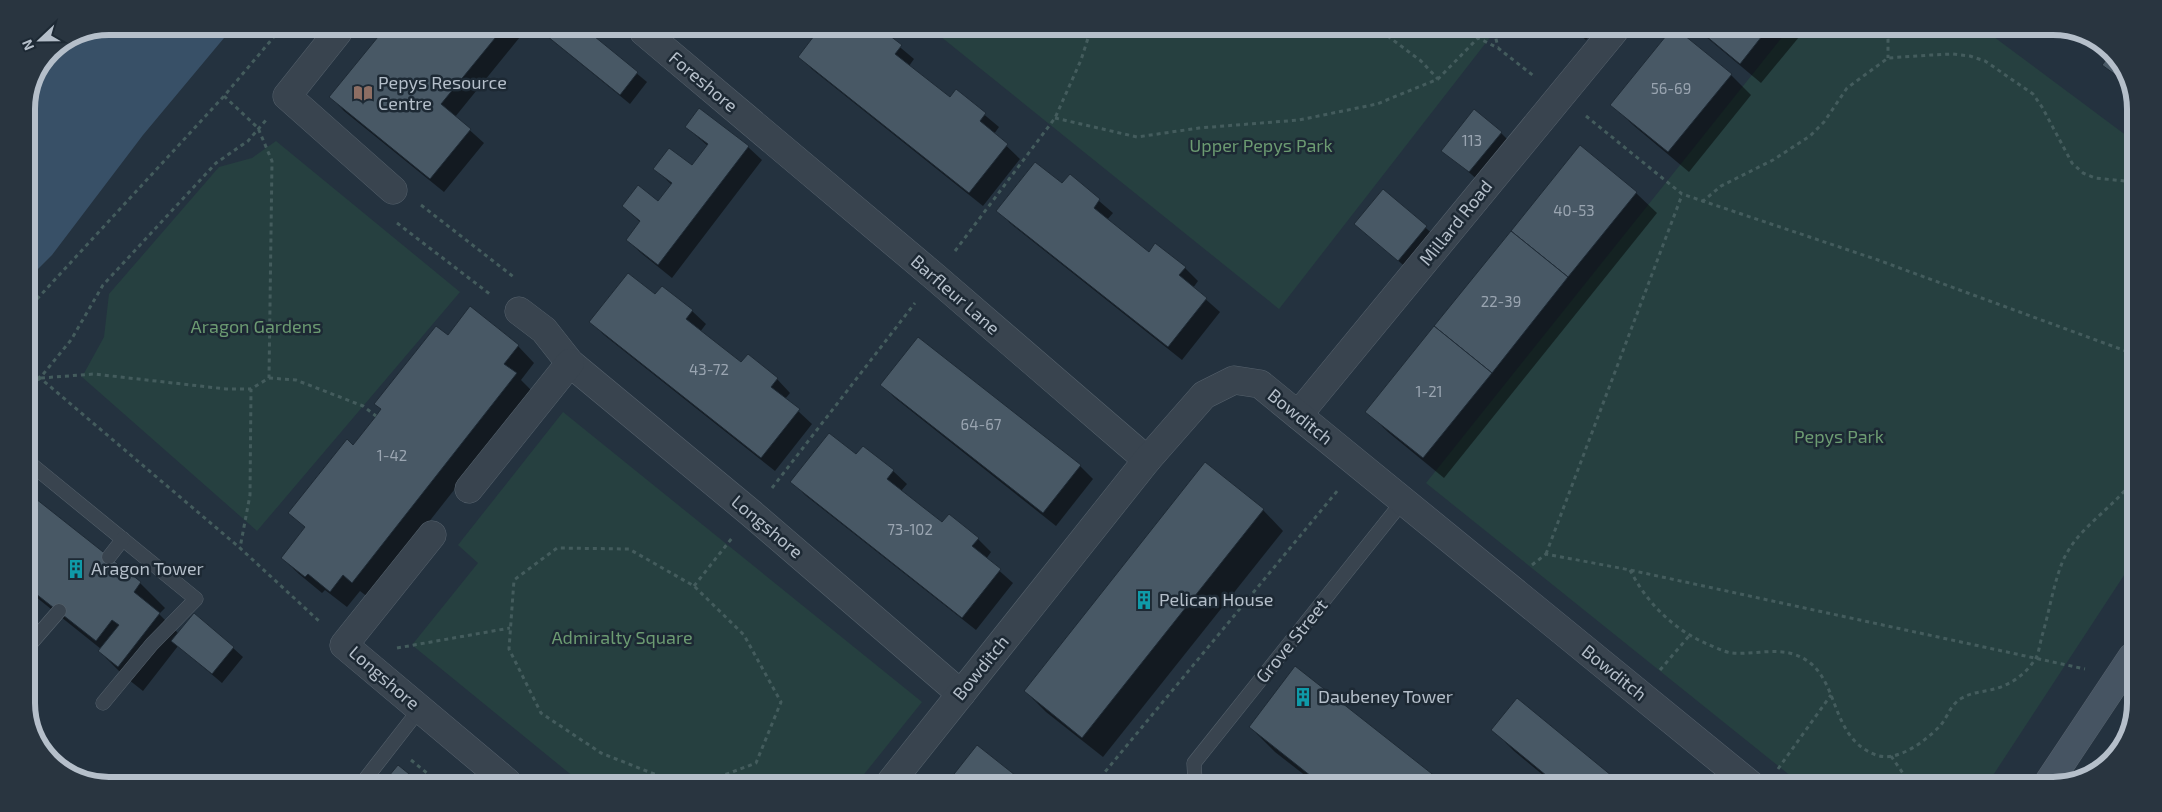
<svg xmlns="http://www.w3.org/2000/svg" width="2162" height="812" font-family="'Exo 2',sans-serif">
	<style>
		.green { fill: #264040 }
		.water { fill: #385067 }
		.shadow { fill: #0007 }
		.building { fill: #485865; stroke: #1f2b36 }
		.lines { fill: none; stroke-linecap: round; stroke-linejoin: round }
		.service-casing { stroke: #56626d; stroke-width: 15 }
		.minor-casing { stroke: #56626d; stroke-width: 29 }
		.secondary-casing { stroke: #56626d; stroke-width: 29 }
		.path { stroke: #445c5d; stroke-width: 3; stroke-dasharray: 4 4; stroke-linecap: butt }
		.service { stroke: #39444f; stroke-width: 14 }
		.minor { stroke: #39444f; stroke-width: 28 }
		.secondary { stroke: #465462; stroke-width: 28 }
		.labels { text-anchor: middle; stroke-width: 5; stroke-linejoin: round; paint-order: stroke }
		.number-label { font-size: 15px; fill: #9aa5b1 }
		.street-label { font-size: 18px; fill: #b5bfca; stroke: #1d2934 }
		.poi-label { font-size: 18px; fill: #b5bfca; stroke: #1d2934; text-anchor: start }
		.park-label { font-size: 18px; fill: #6c9b72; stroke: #1d2934 }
		.rim { fill: none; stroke: #b5bfca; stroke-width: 6 }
	</style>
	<rect width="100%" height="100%" fill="#24323f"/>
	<g class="green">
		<path d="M1495 31 1279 309 935 32Z"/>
		<path d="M1787 31H1986L2135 142 2132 563 1986 786 1802 785 1426 483Z"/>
		<path d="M276 141 460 292 257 531 82 377 104 337 109 294 219 167 252 158Z"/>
		<path d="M563 412 922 702 857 783 580 782 412 645 478 563 458 545Z"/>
	</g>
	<path class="water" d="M78 32H229L143 135 52 255 26 281V104L51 50Z"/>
	<g class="shadow">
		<path d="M1575 31H1594L1586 40Z"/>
		<path d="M1699 31H1804L1761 83Z"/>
		<path d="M2070 31H2080L2119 59 2130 88 2104 65 2108 59Z"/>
		<path d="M383 32H524L455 117 484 143 444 192 344 111 331 97Z"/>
		<path d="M542 32H587L647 82 630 104Z"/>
		<path d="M819 32H882L914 59 909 66 950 99 956 91 999 127 994 134 1020 159 983 206 813 70 799 57Z"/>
		<path d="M1731 75 1751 95 1689 172 1633 125 1612 105Z"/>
		<path d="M699 110 748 147 762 160 672 278 641 253 627 240 641 223 623 206 658 203 672 185 655 169 692 166 708 146 686 127Z"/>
		<path d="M1501 133 1510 142 1479 181 1443 150Z"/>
		<path d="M1070 176 1113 213 1107 220 1149 253 1185 268 1198 281 1193 288 1220 312 1182 360 1011 224 998 211 1063 185Z"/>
		<path d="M1383 191 1435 236 1408 269 1365 233Z"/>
		<path d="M1636 193 1657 213 1444 478 1388 432 1367 412Z"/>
		<path d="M662 287 692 311 706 324 700 332 741 364 748 356 777 379 790 393 785 399 812 424 775 471 604 335 591 322 655 296Z"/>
		<path d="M448 337 518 346 534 363 521 380 532 391 369 598 360 591 347 607 325 590 322 593 299 574 282 558 306 528 290 513 354 446Z"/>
		<path d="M882 385 1080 466 1093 479 1056 526 895 398Z"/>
		<path d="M856 456 893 471 907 484 901 491 942 524 978 539 991 552 986 559 1013 583 976 630 805 495 792 481Z"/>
		<path d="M26 493 140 583 165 608 159 614 179 634 233 648 243 657 222 683 178 646 143 691 124 676 99 651 101 649 26 589Z"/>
		<path d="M1263 510 1283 531 1103 757 1046 712 1025 691Z"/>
		<path d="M1296 668 1435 778 1441 784H1316L1275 752 1250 727Z"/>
		<path d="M1493 730 1621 785H1555L1514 751Z"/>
		<path d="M977 747 1023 783H948Z"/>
	</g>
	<g class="building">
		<path d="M1670 31H1679L1732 74 1668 152 1610 105Z"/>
		<path d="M1700 31H1766L1740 64Z"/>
		<path d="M2074 31H2080L2119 59 2128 84 2102 65 2109 56Z"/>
		<path d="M382 32H500L441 104 471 129 430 179 329 97Z"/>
		<path d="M542 32H589L638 72 620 95Z"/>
		<path d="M817 32H885L902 45 895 54 950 97 956 89 986 113 980 121 1008 144 969 193 798 57Z"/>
		<path d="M699 108 749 146 658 265 626 240 640 221 622 206 638 185 658 201 672 183 653 169 669 148 692 165 708 144 685 127Z"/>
		<path d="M1474 109 1502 132 1469 172 1441 151Z"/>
		<path d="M1580 145 1637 192 1568 277 1511 231Z"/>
		<path d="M1035 162 1062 183 1070 174 1100 199 1094 208 1149 252 1155 243 1186 267 1179 275 1207 298 1168 347 996 211Z"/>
		<path d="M1383 189 1427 226 1398 261 1354 224Z"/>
		<path d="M1511 231 1568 277 1492 373 1434 326Z"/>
		<path d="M628 273 655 294 662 286 693 310 686 319 741 362 748 354 778 378 771 387 800 409 761 458 589 322Z"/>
		<path d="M470 306 519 345 504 364 517 373 352 583 343 575 330 592 308 574 305 577 281 558 305 527 288 513 347 439 353 445 376 416 381 409 374 404 436 326 448 335Z"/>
		<path d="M1434 326 1492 373 1423 458 1365 412Z"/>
		<path d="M918 337 1081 465 1043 513 880 385Z"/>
		<path d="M829 433 856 454 863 446 894 470 887 479 942 522 949 514 979 538 972 546 1001 569 962 618 790 482Z"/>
		<path d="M1205 462 1264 509 1082 738 1024 691Z"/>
		<path d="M26 491 141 582 134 592 160 613 118 667 98 651 119 625 112 620 96 641 26 586Z"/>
		<path d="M194 613 234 647 212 674 171 641Z"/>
		<path d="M1295 666 1436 777 1430 784H1321L1249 727Z"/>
		<path d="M1517 698 1623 785H1558L1491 730Z"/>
		<path d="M977 745 1025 783H947Z"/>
		<path d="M398 765 419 782H384Z"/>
	</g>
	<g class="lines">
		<g class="service-casing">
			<g id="service">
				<path d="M32 465 196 599 152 644 103 703"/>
				<path d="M109 557 123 539"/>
				<path d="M26 649 59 611"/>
				<path d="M363 782 419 710"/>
				<path d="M1199 784 1195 781 1194 763 1403 501"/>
			</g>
		</g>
		<g class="minor-casing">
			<g id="minor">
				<path d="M338 32 287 96 393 190"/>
				<path d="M644 32 935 277 1147 460"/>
				<path d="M519 311 544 330 570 363 752 514 961 694"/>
				<path d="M1298 415 1614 31"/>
				<path d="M469 489 570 363"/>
				<path d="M432 535 344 645 507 782"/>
				<path d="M890 783 1147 460 1204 395 1234 380 1260 384 1751 785"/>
			</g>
		</g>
		<g class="secondary-casing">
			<path id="secondary" d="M2046 786 2132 657"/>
		</g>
		<g class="path">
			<path d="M1381 31 1421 61 1438 79"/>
			<path d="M1494 31 1498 47"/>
			<path d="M1886 31 1888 39V58"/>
			<path d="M224 96 258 128 272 161 269 378 251 389 250 495 240 548"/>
			<path d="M1586 116 1682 194 1878 260 2134 354"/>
			<path d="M1055 118 1137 137 1199 128 1299 120 1377 104 1438 79 1478 38 1498 48 1535 77"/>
			<path d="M1702 202 1721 186 1773 160 1810 136 1824 122 1847 88 1888 58 1931 55 1953 54 1970 56 1985 61 2033 94 2042 107 2072 163 2083 173 2095 178 2135 182"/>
			<path d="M421 205 515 278"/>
			<path d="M397 223 491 295"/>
			<path d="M955 251 1055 118 1081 60 1090 32"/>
			<path d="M26 311 224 96 278 32"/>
			<path d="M26 366 240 548 320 622"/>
			<path d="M41 378 94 374 226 389H251"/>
			<path d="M269 378 296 380 363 406 376 416"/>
			<path d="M26 391 40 378 71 340 103 285 216 163 248 141 266 120"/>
			<path d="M772 488 915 303"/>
			<path d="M1546 554 1682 195"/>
			<path d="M1532 565 1546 554 1630 570 2085 669"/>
			<path d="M1630 570C1647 603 1673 629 1707 644 1715 647 1724 652 1732 653 1752 655 1773 648 1793 654 1843 669 1825 736 1876 755 1897 763 1925 741 1939 727 1948 718 1949 705 1962 698 1972 692 1983 692 1994 689 2011 685 2027 673 2036 658 2039 652 2040 643 2042 636 2049 613 2053 586 2062 563 2076 528 2112 510 2133 480"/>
			<path d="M694 586 732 538"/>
			<path d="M397 648 510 628"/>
			<path d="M1660 670 1689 636"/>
			<path d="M1891 756 1911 785"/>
			<path d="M411 760 438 782"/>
			<path d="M1778 769 1831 695"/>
			<path d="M677 783 601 753 541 713 509 649 514 580 557 548 629 549 694 586 744 635 781 702 756 763 703 783"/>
			<path d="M1095 784 1338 490"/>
		</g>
		<use href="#service" class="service"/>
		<use href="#minor" class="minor"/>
		<use href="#secondary" class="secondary"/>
	</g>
	<defs>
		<g id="library-bare" transform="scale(1.5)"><path d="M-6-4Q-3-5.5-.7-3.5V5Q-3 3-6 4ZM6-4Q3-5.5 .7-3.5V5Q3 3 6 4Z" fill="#8d6e63" stroke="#1d2934" stroke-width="2.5" paint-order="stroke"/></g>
		<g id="building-bare" transform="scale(1.5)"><path d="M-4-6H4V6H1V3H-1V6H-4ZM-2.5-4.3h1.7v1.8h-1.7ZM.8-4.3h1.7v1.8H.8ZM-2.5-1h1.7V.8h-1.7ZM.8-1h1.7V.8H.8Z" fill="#0f9aa8" stroke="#1d2934" stroke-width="2.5" paint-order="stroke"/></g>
	</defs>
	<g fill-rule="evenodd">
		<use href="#library-bare" x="363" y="93"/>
		<use href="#building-bare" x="76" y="569"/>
		<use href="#building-bare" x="1144" y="600"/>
		<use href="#building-bare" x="1303" y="697"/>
	</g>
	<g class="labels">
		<g class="number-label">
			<text x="1671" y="94">56-69</text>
			<text x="1472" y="146">113</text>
			<text x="1574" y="216">40-53</text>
			<text x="1501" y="307">22-39</text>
			<text x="709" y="375">43-72</text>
			<text x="1429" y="397">1-21</text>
			<text x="981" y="430">64-67</text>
			<text x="392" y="461">1-42</text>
			<text x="910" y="535">73-102</text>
		</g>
		<g class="street-label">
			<text transform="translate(703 82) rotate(40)" y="6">Foreshore</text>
			<text transform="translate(1456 223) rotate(-51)" y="6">Millard Road</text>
			<text transform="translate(955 295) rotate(41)" y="6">Barfleur Lane</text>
			<text transform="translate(1300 417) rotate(39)" y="6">Bowditch</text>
			<text transform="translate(767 527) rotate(40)" y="6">Longshore</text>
			<text transform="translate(1292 641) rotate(-51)" y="6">Grove Street</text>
			<text transform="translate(981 668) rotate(-51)" y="6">Bowditch</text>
			<text transform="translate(1614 673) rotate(39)" y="6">Bowditch</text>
			<text transform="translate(384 678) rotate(41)" y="6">Longshore</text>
		</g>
		<g class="poi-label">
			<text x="378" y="89">Pepys Resource<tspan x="378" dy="21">Centre</tspan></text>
			<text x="91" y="575">Aragon Tower</text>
			<text x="1159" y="606">Pelican House</text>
			<text x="1318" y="703">Daubeney Tower</text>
		</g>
		<g class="park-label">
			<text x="1261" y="152">Upper Pepys Park</text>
			<text x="256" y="333">Aragon Gardens</text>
			<text x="1839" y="443">Pepys Park</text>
			<text x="622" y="644">Admiralty Square</text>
		</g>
	</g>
	<path d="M0 0H2162V812H0ZM109 35H2053A74 74 0 0 1 2127 109V703A74 74 0 0 1 2053 777H109A74 74 0 0 1 35 703V109A74 74 0 0 1 109 35Z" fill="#293540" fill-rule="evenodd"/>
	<path class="rim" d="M109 35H2053A74 74 0 0 1 2127 109V703A74 74 0 0 1 2053 777H109A74 74 0 0 1 35 703V109A74 74 0 0 1 109 35Z"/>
	<g transform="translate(40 40) rotate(248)" stroke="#1d2934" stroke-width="4" paint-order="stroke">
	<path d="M0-4L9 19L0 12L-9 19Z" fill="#b5bfca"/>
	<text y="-8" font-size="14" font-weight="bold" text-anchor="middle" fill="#b5bfca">N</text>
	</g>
</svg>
